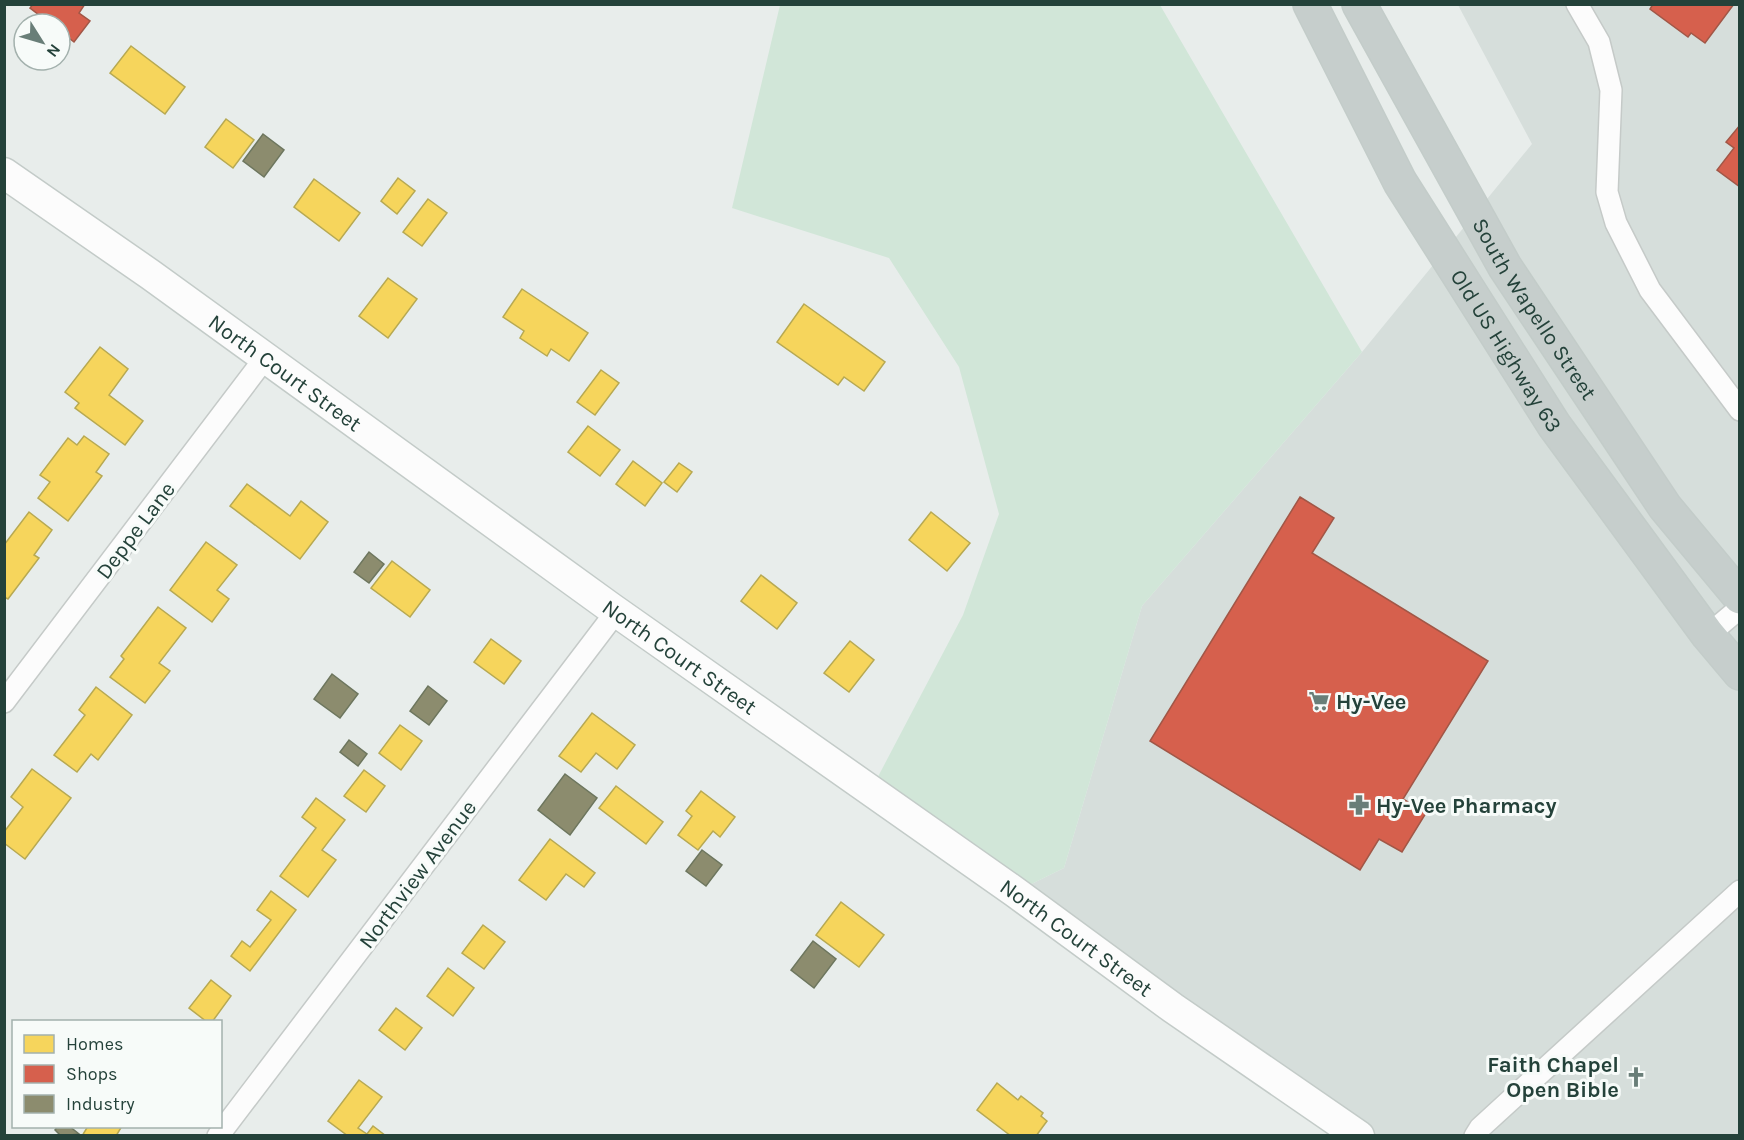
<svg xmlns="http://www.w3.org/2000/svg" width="1744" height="1140" font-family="Karla,sans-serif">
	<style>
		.built { fill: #d6dedb }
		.green { fill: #d1e6d8 }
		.homes { fill: #f6d55c; stroke: #b7a952; stroke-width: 1.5 }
		.shops { fill: #d6604d; stroke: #a15747; stroke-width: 1.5 }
		.industry { fill: #8c8c6e; stroke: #6d765e; stroke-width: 1.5 }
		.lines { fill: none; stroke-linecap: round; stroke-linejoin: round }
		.minor-casing { stroke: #c5cac8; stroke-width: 24 }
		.secondary-casing { stroke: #c3cbc8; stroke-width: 33 }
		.trunk-casing { stroke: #c3ccc9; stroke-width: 36 }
		.minor { stroke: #fcfcfc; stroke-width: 21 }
		.secondary { stroke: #fcfcfc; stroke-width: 30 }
		.trunk { stroke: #c6cecc; stroke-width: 33 }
		.labels { text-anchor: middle; stroke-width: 6; stroke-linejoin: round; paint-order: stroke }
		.street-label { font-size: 22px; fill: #24423a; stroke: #f7fbf9 }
		.poi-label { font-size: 22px; font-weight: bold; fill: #24423a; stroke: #f7fbf9; text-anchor: start }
	</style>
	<rect width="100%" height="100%" fill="#e8edeb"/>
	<path class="built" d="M1458 5H1739V1135H1359L1015 892 1064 868 1142 606 1362 352 1532 144Z"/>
	<path class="green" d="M780 5H1160L1362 352 1142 606 1064 868 1015 892 871 790 963 615 999 514 959 367 889 258 732 208Z"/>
	<g class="homes">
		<path d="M131 46 185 87 165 114 110 73Z"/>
		<path d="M226 119 254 140 233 168 205 147Z"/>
		<path d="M398 178 415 191 397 214 381 201Z"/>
		<path d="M314 179 360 213 339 241 294 207Z"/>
		<path d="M428 199 447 213 422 246 403 232Z"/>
		<path d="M388 278 417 299 388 338 359 316Z"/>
		<path d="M522 289 588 333 569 361 551 349 547 356 520 338 524 331 503 317Z"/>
		<path d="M804 304 885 362 864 391 844 377 838 385 777 342Z"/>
		<path d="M100 347 128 369 109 395 143 421 125 445 75 408 79 403 65 392Z"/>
		<path d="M601 370 619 383 595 415 577 402Z"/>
		<path d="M588 426 620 450 600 476 568 452Z"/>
		<path d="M84 436 109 454 96 472 102 476 68 521 38 498 50 482 40 475 68 438 77 445Z"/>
		<path d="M633 461 662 483 645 506 616 484Z"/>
		<path d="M679 463 692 472 677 492 664 482Z"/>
		<path d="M247 484 290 516 301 501 328 522 300 559 230 506Z"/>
		<path d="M29 512 52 530 34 555 39 558 8 599 4 597V545Z"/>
		<path d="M931 512 970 543 947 571 909 540Z"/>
		<path d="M206 542 237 565 217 590 229 599 212 622 170 590Z"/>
		<path d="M392 561 430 590 410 617 371 588Z"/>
		<path d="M761 575 797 603 777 629 741 601Z"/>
		<path d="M158 607 186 628 159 663 170 671 145 703 110 677 124 659 121 656Z"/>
		<path d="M491 639 521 661 504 684 474 662Z"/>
		<path d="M850 641 874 660 849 692 824 673Z"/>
		<path d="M96 687 132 715 98 760 91 754 77 772 54 755 85 715 79 710Z"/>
		<path d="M592 713 635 745 617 769 596 753 581 772 559 756Z"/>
		<path d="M400 725 422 741 401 770 379 753Z"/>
		<path d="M32 769 71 798 25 859 4 843V832L23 807 11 797Z"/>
		<path d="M364 770 385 786 366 812 344 796Z"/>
		<path d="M616 786 663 822 646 844 599 808Z"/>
		<path d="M701 791 735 817 720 837 713 831 698 850 678 835 692 816 686 811Z"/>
		<path d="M316 798 345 820 322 850 336 860 308 897 280 876 316 828 302 817Z"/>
		<path d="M550 839 595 873 584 887 566 874 546 900 519 880Z"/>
		<path d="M271 891 296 910 250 971 231 956 242 941 250 947 271 920 257 910Z"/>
		<path d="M841 902 884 935 859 967 816 935Z"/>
		<path d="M483 925 505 942 484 969 462 953Z"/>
		<path d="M448 968 474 988 453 1016 427 996Z"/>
		<path d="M211 980 231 996 212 1022H207L189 1008Z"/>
		<path d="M396 1008 422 1028 405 1050 379 1030Z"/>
		<path d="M359 1080 382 1097 358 1128 367 1134 373 1126 386 1136H348L328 1121Z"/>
		<path d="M997 1083 1018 1100 1021 1096 1043 1113 1041 1116 1047 1121 1036 1136H1011L977 1110Z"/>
		<path d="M88 1126H122L116 1136H82Z"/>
	</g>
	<g class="shops">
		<path d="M33 4H85L79 13 90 21 74 42 60 31V24H51L30 8Z"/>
		<path d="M1653 4H1734L1705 43 1691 33 1688 37 1650 9Z"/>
		<path d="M1740 125V187L1717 170 1734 148 1726 142Z"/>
		<path d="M1300 497 1334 518 1312 553 1488 661 1403 799 1426 813 1402 852 1379 839 1360 870 1150 741Z"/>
	</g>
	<g class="industry">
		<path d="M263 134 284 150 264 177 243 161Z"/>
		<path d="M369 552 384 564 369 583 354 572Z"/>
		<path d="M332 674 358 694 340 718 314 699Z"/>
		<path d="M428 686 447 701 429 725 410 711Z"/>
		<path d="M349 740 367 754 358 766 340 752Z"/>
		<path d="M565 774 597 798 570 835 538 810Z"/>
		<path d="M702 850 722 865 706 886 686 871Z"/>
		<path d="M813 941 836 959 814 988 791 970Z"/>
		<path d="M58 1126H69L79 1134 61 1136 55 1130Z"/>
	</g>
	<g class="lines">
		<g class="minor-casing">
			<g id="minor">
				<path d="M1577 4 1599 42 1611 90 1607 192 1616 223 1650 290 1740 410"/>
				<path d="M1708 635 1740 608"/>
				<path d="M4 702 265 358"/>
				<path d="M218 1136 616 612"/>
				<path d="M1475 1136 1480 1128 1740 891"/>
			</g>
		</g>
		<g class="secondary-casing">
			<g id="secondary">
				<path id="s1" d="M4 173 151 275 611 608 1015 892 1173 1008 1359 1136"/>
			</g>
		</g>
		<g class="trunk-casing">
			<g id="trunk">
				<path id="s2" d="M1310 4 1400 182 1554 425 1708 635 1740 673"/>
				<path id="s3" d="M1359 4 1505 267 1665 507 1740 597"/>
			</g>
		</g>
		<use href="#minor" class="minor"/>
		<use href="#secondary" class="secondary"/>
		<use href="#trunk" class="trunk"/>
	</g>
	<defs>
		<g id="supermarket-bare" transform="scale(1.62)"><path d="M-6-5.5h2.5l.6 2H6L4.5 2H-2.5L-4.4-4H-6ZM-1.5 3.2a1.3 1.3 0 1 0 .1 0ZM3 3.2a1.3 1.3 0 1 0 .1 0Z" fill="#697e78" stroke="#f7fbf9" stroke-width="2.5" paint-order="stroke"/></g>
		<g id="pharmacy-bare" transform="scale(1.62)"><path d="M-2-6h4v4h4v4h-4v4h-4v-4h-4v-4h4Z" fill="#697e78" stroke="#f7fbf9" stroke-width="2.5" paint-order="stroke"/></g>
		<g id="church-bare" transform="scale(1.62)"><path d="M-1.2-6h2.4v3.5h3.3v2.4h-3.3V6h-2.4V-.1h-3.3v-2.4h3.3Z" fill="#697e78" stroke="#f7fbf9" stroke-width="2.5" paint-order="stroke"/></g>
	</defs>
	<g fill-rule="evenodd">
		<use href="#supermarket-bare" x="1319" y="701"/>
		<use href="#pharmacy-bare" x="1359" y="805"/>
		<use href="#church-bare" x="1636" y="1077"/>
	</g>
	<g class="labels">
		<g class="street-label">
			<text dy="8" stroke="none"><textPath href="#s3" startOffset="352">South Wapello Street</textPath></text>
			<text dy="8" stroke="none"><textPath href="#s2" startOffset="399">Old US Highway 63</textPath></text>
			<text dy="8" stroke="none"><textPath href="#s1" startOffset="345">North Court Street</textPath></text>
			<text transform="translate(135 530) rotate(-53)" y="8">Deppe Lane</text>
			<text dy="8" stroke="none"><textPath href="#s1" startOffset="831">North Court Street</textPath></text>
			<text transform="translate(417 874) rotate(-53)" y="8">Northview Avenue</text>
			<text dy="8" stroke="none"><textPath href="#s1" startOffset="1317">North Court Street</textPath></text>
		</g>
		<g class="poi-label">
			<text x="1336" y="709">Hy-Vee</text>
			<text x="1376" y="813">Hy-Vee Pharmacy</text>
			<text x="1619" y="1072" text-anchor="end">Faith Chapel<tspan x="1619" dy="25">Open Bible</tspan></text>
		</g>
	</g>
	<rect width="1744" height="1140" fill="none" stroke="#24423a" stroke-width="12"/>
	<rect x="12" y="1020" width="210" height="108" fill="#f7fbf9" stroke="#a3b1ad" stroke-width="1.5"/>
	<rect x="24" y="1035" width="30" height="18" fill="#f6d55c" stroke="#a3b1ad" stroke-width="1.5"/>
	<text x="66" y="1050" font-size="18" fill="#24423a">Homes</text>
	<rect x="24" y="1065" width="30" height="18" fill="#d6604d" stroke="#a3b1ad" stroke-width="1.5"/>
	<text x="66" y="1080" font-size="18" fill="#24423a">Shops</text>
	<rect x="24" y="1095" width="30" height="18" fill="#8c8c6e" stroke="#a3b1ad" stroke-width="1.5"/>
	<text x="66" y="1110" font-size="18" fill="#24423a">Industry</text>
	<g transform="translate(42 42) rotate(127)"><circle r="28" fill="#f7fbf9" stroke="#a3b1ad" stroke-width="1.5"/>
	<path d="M0-4.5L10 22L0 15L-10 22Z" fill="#697e78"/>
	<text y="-9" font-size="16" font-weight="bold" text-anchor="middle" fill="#24423a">N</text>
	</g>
</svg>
